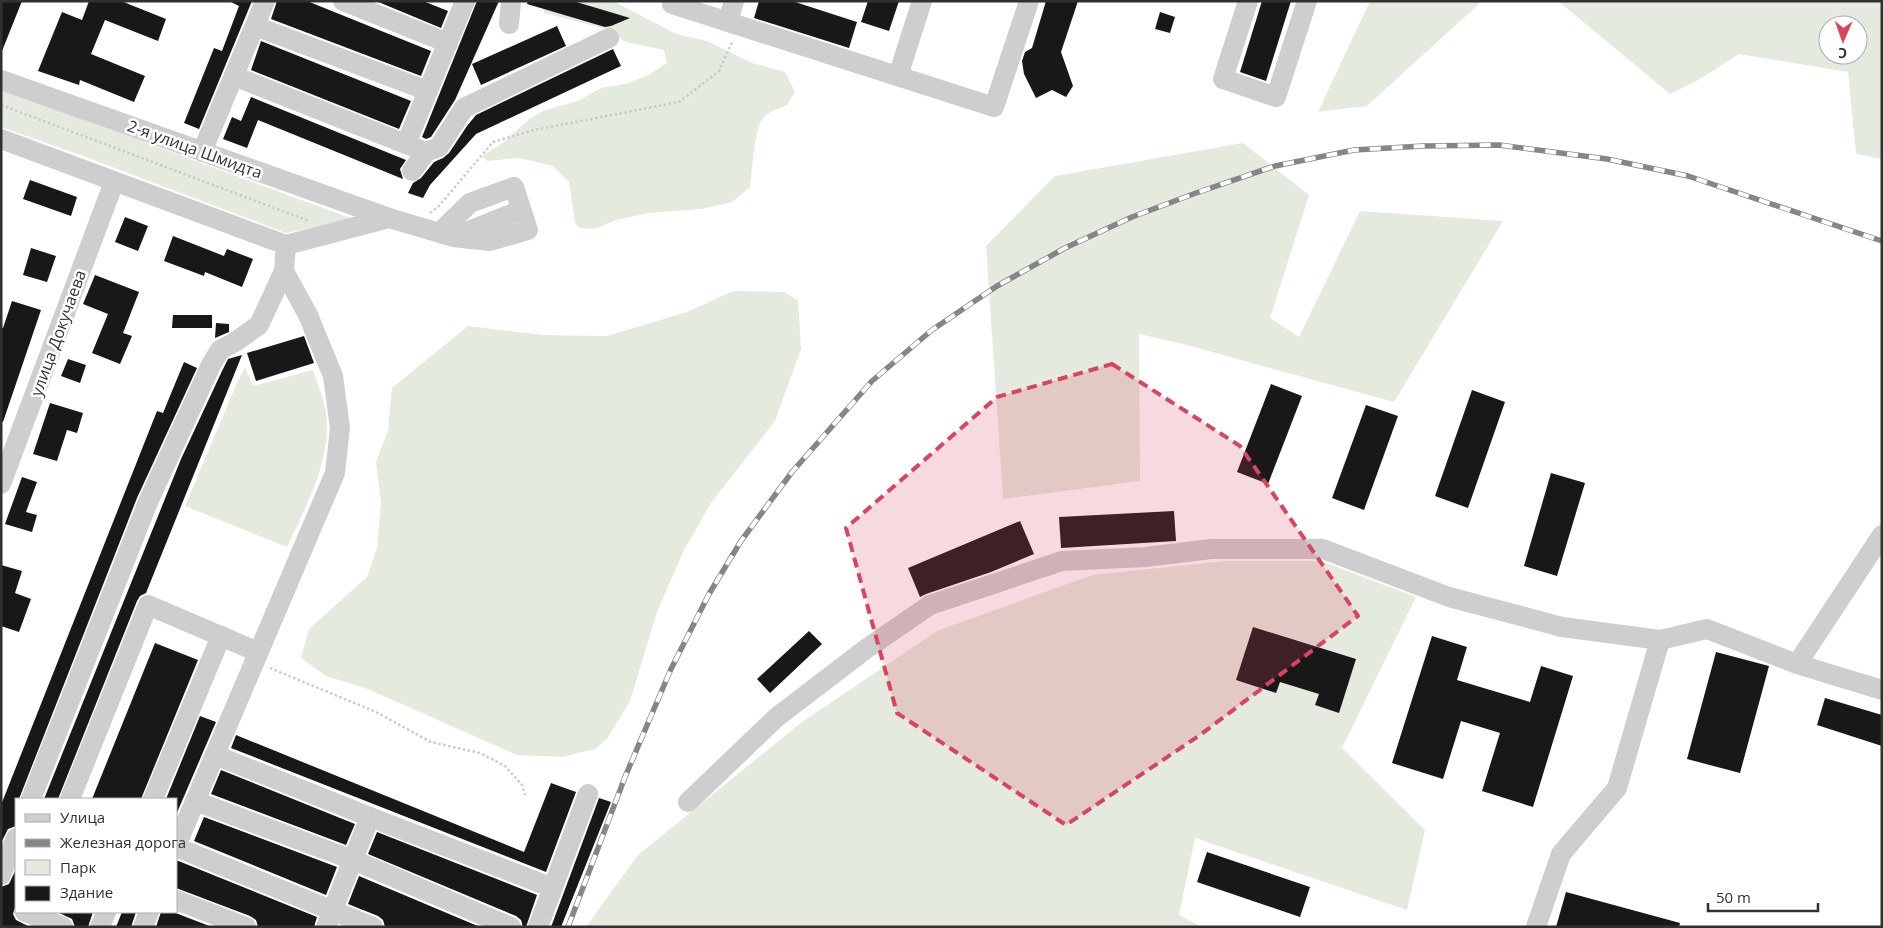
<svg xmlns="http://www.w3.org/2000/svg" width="1883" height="928" font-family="'Open Sans',sans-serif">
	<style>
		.green { fill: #e5eade; fill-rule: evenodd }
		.building { fill: #181818 }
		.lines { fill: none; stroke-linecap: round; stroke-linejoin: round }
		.path { stroke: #cbcbcb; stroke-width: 2.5; stroke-dasharray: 2.5 2.5; stroke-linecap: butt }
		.minor { stroke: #cecece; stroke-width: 20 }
		.rail-casing { stroke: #868686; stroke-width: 5.5 }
		.rail { stroke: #fff; stroke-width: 4; stroke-dasharray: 11; stroke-linecap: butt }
		.marked { fill: #d7455f; fill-opacity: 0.2; stroke: #d7455f; stroke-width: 4; stroke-dasharray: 10 6; stroke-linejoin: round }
		.labels { text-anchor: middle; stroke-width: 5; stroke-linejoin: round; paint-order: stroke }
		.street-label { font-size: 16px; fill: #313131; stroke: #fff }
	</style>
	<rect width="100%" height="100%" fill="#fff"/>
	<g class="green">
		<path d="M543 1H613L676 34 707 41 752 63 785 72 795 92 787 105C778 109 766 112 761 121 754 133 752 173 750 187L732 202 701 209 648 213 616 220 595 229 580 228 575 223 569 182 553 166 519 158 487 161 482 156 504 142 529 119 543 111 580 100 601 88 626 84 648 75 667 63 664 50 626 42 606 29 544 13Z"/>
		<path d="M1370 1H1482L1367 106 1318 112Z"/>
		<path d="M1558 1H1882V159L1856 154 1848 72 1739 54 1700 79 1670 94ZM1828 25H1858V55H1828Z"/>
		<path d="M1 89 353 219 286 233 83 156 1 127Z"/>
		<path d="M1243 143 1309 195 1270 318 1299 337 1360 211 1503 221 1394 402 1183 344 1139 334 1140 481 1003 499 986 246 1055 176Z"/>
		<path d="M733 291 784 292 798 300 801 349 775 421 711 503 683 552 657 612 630 701 607 739 595 749 562 757 517 755 368 689 326 676 301 658 309 629 367 577 377 548 381 502 376 462 388 431 392 388 468 326 543 335 607 336 687 312Z"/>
		<path d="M245 367 253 386 313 370C317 382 322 394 325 407 335 453 306 507 287 547L185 506 237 383Z"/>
		<path d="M1226 561H1321L1416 597 1342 748 1425 830 1407 910 1195 838 1179 915 1202 927H586L638 855 802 722 937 631 1092 575Z"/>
	</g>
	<g class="building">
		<path d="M1 1H22L2 51H1Z"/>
		<path d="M89 1H121L166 19 158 41 105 20 91 54 145 76 134 102 80 80 79 85 38 71 62 12 82 20Z"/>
		<path d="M229 1H252L199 129 184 123 214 48 222 51 239 6Z"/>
		<path d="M277 1H307L431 51 421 76 271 19Z"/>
		<path d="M376 1H423L448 11 441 28Z"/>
		<path d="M477 1H499L455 100 431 137 426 139 422 137Z"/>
		<path d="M528 1H573L630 18 611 26 605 27 527 4Z"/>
		<path d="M759 1H792L857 22 849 48 754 18Z"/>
		<path d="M868 1H899L889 31 861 22Z"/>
		<path d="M1046 1H1078L1061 52 1073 86 1066 97 1052 90 1036 98 1024 74 1022 61 1025 52 1032 48Z"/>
		<path d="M1262 1H1291L1266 81 1240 72Z"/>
		<path d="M1160 12 1175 17 1170 33 1155 29Z"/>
		<path d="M557 26 566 46 481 85 472 64Z"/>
		<path d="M261 41 411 101 399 129 251 70Z"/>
		<path d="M613 49 621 66 476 134 430 185 423 198 408 193 413 183 421 178 434 162 443 158 449 153 467 126 476 115Z"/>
		<path d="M251 97 406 160 400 169 403 179 258 120 247 148 223 139 232 117 241 121Z"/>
		<path d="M30 180 77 197 71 216 23 199Z"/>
		<path d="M125 217 148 226 138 251 115 242Z"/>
		<path d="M173 236 224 256 227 249 253 259 242 287 205 272 204 276 164 261Z"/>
		<path d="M31 248 56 256 47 282 23 275Z"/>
		<path d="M95 275 139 292 123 333 132 336 120 364 92 353 108 314 83 304Z"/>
		<path d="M12 301 41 310 3 422H1V327L3 328Z"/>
		<path d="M173 315H212V328H172Z"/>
		<path d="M216 323 229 324V332L215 338Z"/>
		<path d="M304 336 314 363 256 381 247 353Z"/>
		<path d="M242 355 146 593 140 596 137 601 58 799H44L181 459 222 371 228 359Z"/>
		<path d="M68 359 86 365 80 383 61 376Z"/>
		<path d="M184 362 197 368 137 498 19 799H16V826L8 829 1 843V805L157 411 163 413Z"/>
		<path d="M1271 384 1302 396 1268 484 1237 472Z"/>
		<path d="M1472 390 1505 402 1468 508 1435 496Z"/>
		<path d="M50 403 83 413 77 433 67 430 57 461 33 454Z"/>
		<path d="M1366 405 1398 416 1364 510 1332 498Z"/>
		<path d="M1551 473 1585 483 1557 576 1524 566Z"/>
		<path d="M22 477 37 482 26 512 37 515 32 532 5 524Z"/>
		<path d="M1174 511 1176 541 1061 548 1059 517Z"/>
		<path d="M1020 521 1034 554 991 572 926 594 920 597 908 568Z"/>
		<path d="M1 565 22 571 15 593 31 599 19 632 1 626Z"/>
		<path d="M1253 627 1356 659 1339 713 1315 705 1319 694 1280 682 1276 693 1236 680Z"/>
		<path d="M809 631 822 644 770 693 757 679Z"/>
		<path d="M1432 636 1467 647 1457 680 1530 702 1541 666 1573 676 1533 807 1482 791 1500 733 1461 721 1443 779 1392 763Z"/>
		<path d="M155 643 198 660 141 799H92Z"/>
		<path d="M1716 652 1769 666 1740 773 1687 759Z"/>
		<path d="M1825 698 1882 715V746L1817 725Z"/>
		<path d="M200 716 216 722 176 815V799H166Z"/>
		<path d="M236 735 524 852 551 783 576 792 546 872 231 748Z"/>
		<path d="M221 770 355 824 346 845 211 794Z"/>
		<path d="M599 798 611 802 561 927H551Z"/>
		<path d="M204 817 337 867 326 895 194 841Z"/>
		<path d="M377 832 537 895 526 927H523L521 920 516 916 368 854Z"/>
		<path d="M1207 852 1310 887 1300 917 1197 882Z"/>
		<path d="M176 860 317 917 314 927H258L256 920 250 916 176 888Z"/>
		<path d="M16 869V904L13 914 16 920 30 927H1V887L9 884Z"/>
		<path d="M359 876 480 927H385L383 920 378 916 348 904Z"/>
		<path d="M1566 892 1680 923 1679 927H1556Z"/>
		<path d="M57 912H93L88 927H75L72 919Z"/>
		<path d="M122 912H136L131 927H116Z"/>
		<path d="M161 912H173L212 927H156Z"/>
	</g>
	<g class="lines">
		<g class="path">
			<path d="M1 105 309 221"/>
			<path d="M430 213 438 207 493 142 534 130 679 102 719 71 733 40"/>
			<path d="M270 668 376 712 431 742 480 753 505 766 522 785 525 795"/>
		</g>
		<g class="minor">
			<path d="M343 1 448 43"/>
			<path d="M673 1 672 4 994 107 1029 1"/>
			<path d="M1248 1 1223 79 1276 97 1307 1"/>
			<path d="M728 22 734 1"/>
			<path d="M509 24 511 1"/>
			<path d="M255 26 428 91"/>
			<path d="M234 76 426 152"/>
			<path d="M898 76 922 1"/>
			<path d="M1 80 389 218 453 237 490 241 528 230 514 187 470 203 439 233"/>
			<path d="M1 139 286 245 389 218"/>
			<path d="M406 144 465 1"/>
			<path d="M202 152 265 1"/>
			<path d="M412 171 426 152 439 147 464 108 609 38"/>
			<path d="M456 236 521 210"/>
			<path d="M1 484 114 182"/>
			<path d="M1797 664 1882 535"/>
			<path d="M215 755 370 817 553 888"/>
			<path d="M31 799 148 502 211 365 220 350 235 342 259 325 284 271"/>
			<path d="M70 799 148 605 258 652"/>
			<path d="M153 799 221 636"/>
			<path d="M195 801 353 860 511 927"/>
			<path d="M688 802 777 717 866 649 930 605 1062 561 1145 557 1211 549H1323L1449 597 1562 627 1660 640 1707 629 1797 664 1882 690"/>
			<path d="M176 846 335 473 340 428 333 376 308 315 284 271 286 245"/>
			<path d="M176 847 373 927"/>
			<path d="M1 875 16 838"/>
			<path d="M176 900 246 927"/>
			<path d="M25 912 63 927"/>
			<path d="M100 927 106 912"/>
			<path d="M143 927 149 912"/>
			<path d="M326 927 370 817"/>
			<path d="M538 927 588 794"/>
			<path d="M1536 927 1561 854 1617 788 1660 640"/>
		</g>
		<g class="rail-casing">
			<path id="rail" d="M568 927 625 777 671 669 709 594 741 541 792 472 872 381 932 330 997 286 1065 248 1132 217 1196 193 1275 166 1354 150 1423 146 1499 145 1607 159 1688 176 1882 241"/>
		</g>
		<use href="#rail" class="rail"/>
	</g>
	<path class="marked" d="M1112 364 1240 446 1358 616 1200 735 1066 825 897 713 846 528 997 397Z"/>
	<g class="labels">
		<g class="street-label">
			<text transform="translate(195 149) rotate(20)" y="6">2-я улица Шмидта</text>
			<text transform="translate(58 333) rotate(-70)" y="6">улица Докучаева</text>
		</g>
	</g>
	<rect width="1883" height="928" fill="none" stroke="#313131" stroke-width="5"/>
	<rect x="15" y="798" width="162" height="115" fill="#ffffff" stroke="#adadad"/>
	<rect x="25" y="814" width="25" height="8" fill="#cecece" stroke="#adadad"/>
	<text x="60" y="823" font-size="15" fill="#313131">Улица</text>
	<rect x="25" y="839" width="25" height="8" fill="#868686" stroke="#adadad"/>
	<text x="60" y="848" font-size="15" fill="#313131">Железная дорога</text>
	<rect x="25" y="860" width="25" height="15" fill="#e5eade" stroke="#adadad"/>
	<text x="60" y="873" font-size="15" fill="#313131">Парк</text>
	<rect x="25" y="886" width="25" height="15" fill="#181818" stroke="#adadad"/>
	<text x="60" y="898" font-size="15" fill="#313131">Здание</text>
	<g transform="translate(1843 40) rotate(182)"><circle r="24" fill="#ffffff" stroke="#adadad"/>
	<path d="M0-4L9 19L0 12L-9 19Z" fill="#d7455f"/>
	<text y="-8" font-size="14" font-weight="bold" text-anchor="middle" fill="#313131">С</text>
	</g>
	<path d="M1708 903v8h110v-8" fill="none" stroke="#313131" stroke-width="2.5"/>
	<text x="1716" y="903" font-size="15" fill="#313131" stroke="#ffffff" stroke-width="4" paint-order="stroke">50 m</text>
</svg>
